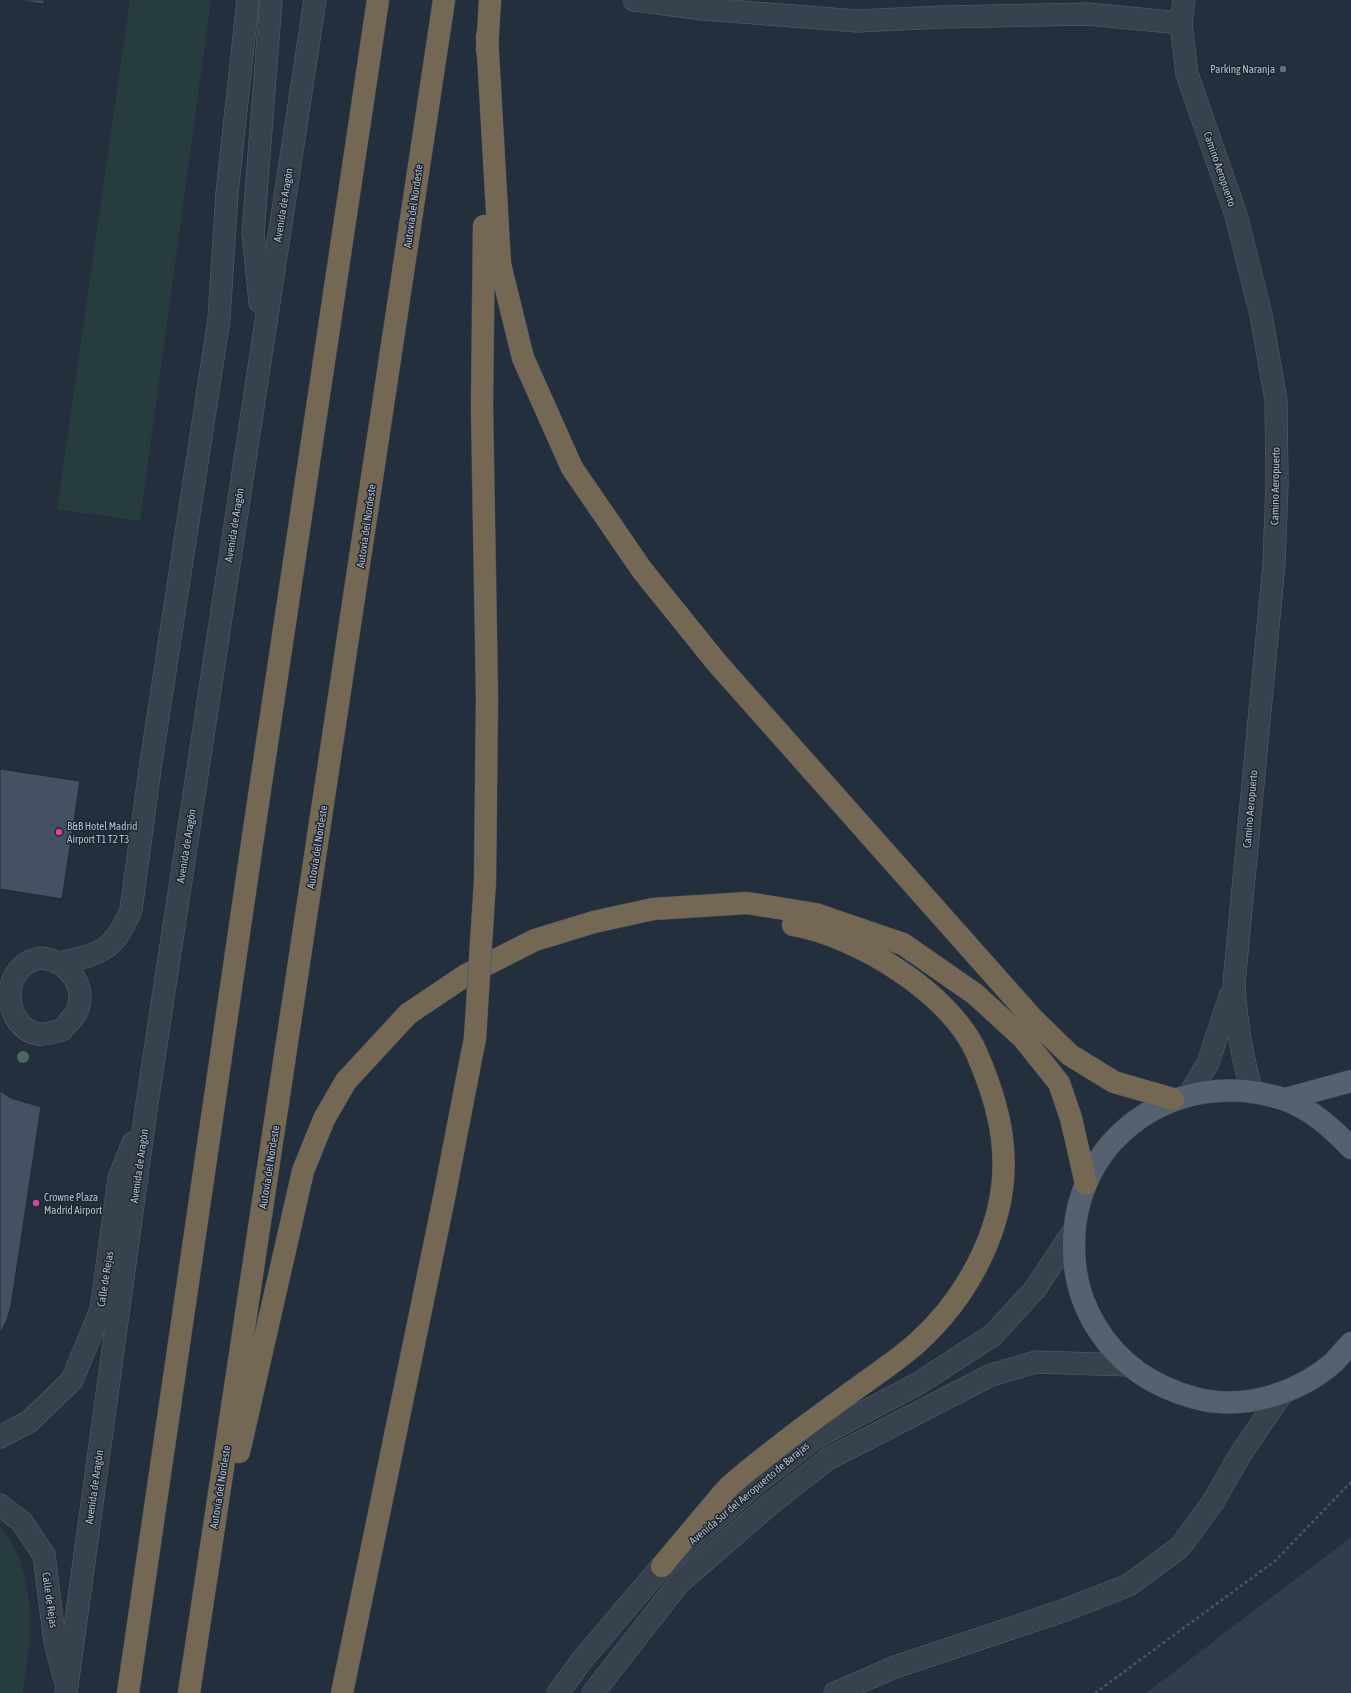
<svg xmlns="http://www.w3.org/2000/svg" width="1351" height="1693" font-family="'Asap Condensed',sans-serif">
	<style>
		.airport { fill: #323c4b }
		.green { fill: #263c3f }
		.building { fill: #455162; stroke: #1f2835 }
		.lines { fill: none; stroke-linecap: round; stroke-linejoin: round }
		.minor-casing { stroke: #565f6c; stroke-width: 23 }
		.major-casing { stroke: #414a57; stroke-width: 23 }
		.highway-casing { stroke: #434c59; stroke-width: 23 }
		.path { stroke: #44595c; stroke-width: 2.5; stroke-dasharray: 3 3; stroke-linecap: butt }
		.minor { stroke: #38414e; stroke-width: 22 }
		.major { stroke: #56606e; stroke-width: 22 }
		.highway { stroke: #746855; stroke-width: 22 }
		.highway-bridge-casing { stroke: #434c59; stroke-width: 23; stroke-linecap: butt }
		.highway-bridge { stroke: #746855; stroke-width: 22 }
		.tree { fill: #4b6a5d }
		.service-dot { fill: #5c6f8a; stroke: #1d2633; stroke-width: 1.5 }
		.hotel-dot { fill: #d1479c; stroke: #1d2633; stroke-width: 1.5 }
		.labels { text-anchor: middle; stroke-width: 3; stroke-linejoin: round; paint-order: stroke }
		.poi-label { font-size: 11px; fill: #b4bcc9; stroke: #1d2633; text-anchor: start }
		.street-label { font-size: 11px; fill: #b4bcc9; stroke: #1d2633 }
	</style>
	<rect width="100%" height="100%" fill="#242f3e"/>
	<path class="airport" d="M1351 1537V1693H1146L1205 1648Z"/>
	<g class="green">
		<path d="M130 0H211L140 521 57 509Z"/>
		<path d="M0 1526C23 1552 31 1595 30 1629 30 1650 25 1672 23 1693H0Z"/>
	</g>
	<g class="building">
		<path d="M14 0H44V4Z"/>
		<path d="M0 769 80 781 62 899 0 889Z"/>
		<path d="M0 1091 11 1098 41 1107 11 1306 7 1320 0 1334Z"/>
	</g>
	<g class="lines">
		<g class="minor-casing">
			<g id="minor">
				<path d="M634 0 703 9 857 21 942 17 1088 14 1181 23"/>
				<path d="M1184 0 1181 23 1187 74 1236 215 1261 315 1276 400 1277 484 1274 564 1234 983C1236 1020 1241 1055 1252 1091"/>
				<path d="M260 302 253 233 271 0"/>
				<path d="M43 958C68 962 89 987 76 1013 72 1019 67 1024 62 1030 54 1032 46 1035 38 1034 0 1026 0 961 43 958Z"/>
				<path d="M59 963C101 954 113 952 131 910L150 769 219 319 227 193 248 0"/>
				<path d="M1189 1095 1208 1063 1230 996"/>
				<path d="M0 1437 30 1421 72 1380 101 1310 119 1178 133 1143"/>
				<path d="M0 1505 22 1522 44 1555 55 1642 64 1677"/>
				<path d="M66 1693 146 1110 315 0"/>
				<path d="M558 1693 582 1660 662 1566 753 1486 815 1438 919 1383 993 1335 1035 1289 1073 1232"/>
				<path d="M593 1693 679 1583 769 1505 828 1459 991 1375 1036 1362 1128 1365"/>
				<path d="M835 1693 895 1667 1065 1610 1129 1585 1180 1547 1213 1502 1240 1455 1282 1393"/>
			</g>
		</g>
		<g class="major-casing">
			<g id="major">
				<path d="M1285 1099 1351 1081"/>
				<path d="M1351 1148C1332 1128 1310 1108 1283 1099 1179 1065 1072 1136 1074 1248 1074 1276 1082 1304 1097 1328 1120 1365 1154 1387 1195 1398 1242 1411 1297 1394 1333 1363 1339 1357 1345 1349 1351 1343"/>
			</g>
		</g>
		<g class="highway-casing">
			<g id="highway">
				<path d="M487 36 500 264 523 358 572 468 642 570 717 663 1033 1019 1070 1055 1114 1082 1173 1099"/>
				<path d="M487 50 490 0"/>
				<path d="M484 226 482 407 487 697 485 881"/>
				<path d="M239 1452 303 1171 324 1119 346 1081 408 1014 466 975 535 940 594 922 653 909 747 903 815 914 903 944 975 994 1023 1038 1059 1083 1071 1118 1086 1184"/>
				<path d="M662 1566C678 1547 693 1529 708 1511 716 1502 723 1492 732 1484 766 1455 802 1428 838 1402 864 1382 892 1365 917 1343 970 1295 1009 1221 1003 1149 1001 1116 990 1084 977 1054 951 993 857 936 793 925"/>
				<path d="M128 1693 254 830 378 0"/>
				<path d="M189 1693 444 0"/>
				<path d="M342 1693 444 1198 475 1038"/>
			</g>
		</g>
		<path class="path" d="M1095 1693 1275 1561 1351 1482"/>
		<use href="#minor" class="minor"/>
		<use href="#major" class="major"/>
		<use href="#highway" class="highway"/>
		<g class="highway-bridge-casing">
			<path id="highway-bridge" d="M475 1038 485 881"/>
		</g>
		<use href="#highway-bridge" class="highway-bridge"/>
	</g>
	<circle class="tree" cx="23" cy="1057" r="6"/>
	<circle class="service-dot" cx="1283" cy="69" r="4"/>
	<g class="hotel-dot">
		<circle cx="59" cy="832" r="4"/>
		<circle cx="36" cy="1203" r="4"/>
	</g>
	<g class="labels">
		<g class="poi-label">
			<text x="1275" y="73" text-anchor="end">Parking Naranja</text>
			<text x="67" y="830">B&amp;B Hotel Madrid<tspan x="67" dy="13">Airport T1 T2 T3</tspan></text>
			<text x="44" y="1201">Crowne Plaza<tspan x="44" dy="13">Madrid Airport</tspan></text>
		</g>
		<g class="street-label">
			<text transform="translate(1220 169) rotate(71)" y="4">Camino Aeropuerto</text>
			<text transform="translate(283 205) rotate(-81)" y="4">Avenida de Aragón</text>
			<text transform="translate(413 206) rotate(-82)" y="4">Autovía del Nordeste</text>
			<text transform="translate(1275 486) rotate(-89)" y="4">Camino Aeropuerto</text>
			<text transform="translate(234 525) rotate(-81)" y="4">Avenida de Aragón</text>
			<text transform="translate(366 526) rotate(-82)" y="4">Autovía del Nordeste</text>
			<text transform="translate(1250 809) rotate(-85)" y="4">Camino Aeropuerto</text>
			<text transform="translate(186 846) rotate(-81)" y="4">Avenida de Aragón</text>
			<text transform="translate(317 847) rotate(-81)" y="4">Autovía del Nordeste</text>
			<text transform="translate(139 1166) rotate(-82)" y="4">Avenida de Aragón</text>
			<text transform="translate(269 1167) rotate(-81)" y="4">Autovía del Nordeste</text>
			<text transform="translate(105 1279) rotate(-81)" y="4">Calle de Rejas</text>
			<text transform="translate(94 1487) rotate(-82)" y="4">Avenida de Aragón</text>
			<text transform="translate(220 1487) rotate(-81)" y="4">Autovía del Nordeste</text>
			<text transform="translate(749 1493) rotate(-40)" y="4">Avenida Sur del Aeropuerto de Barajas</text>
			<text transform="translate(50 1600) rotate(82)" y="4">Calle de Rejas</text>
		</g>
	</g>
</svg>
